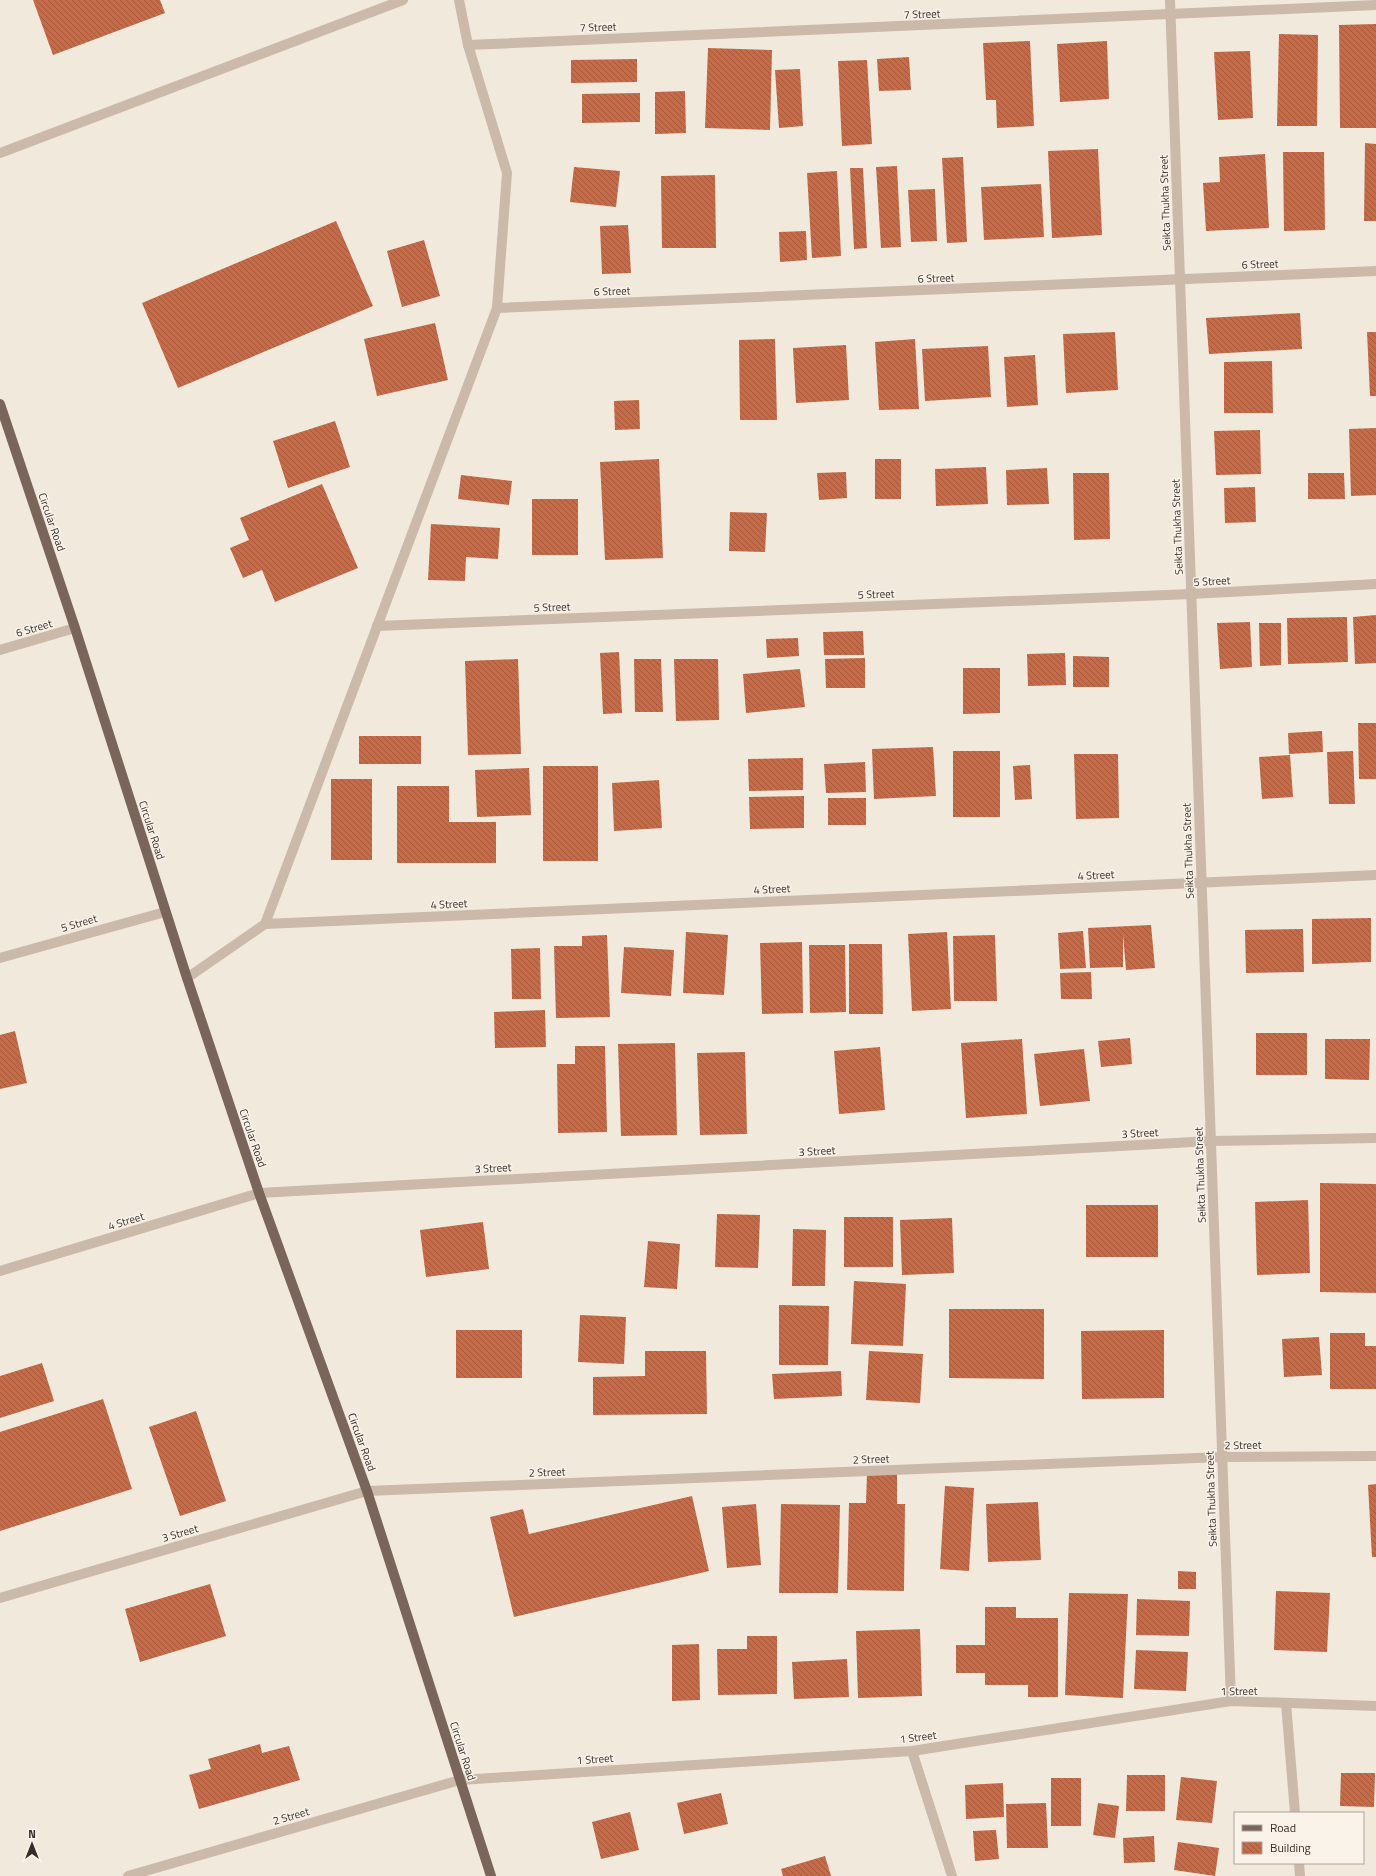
<svg xmlns="http://www.w3.org/2000/svg" width="1376" height="1876" font-family="'Titillium Web',sans-serif">
	<style>
		.building { fill: url(#building-back-hatch) }
		.lines { fill: none; stroke-linecap: round; stroke-linejoin: round }
		.minor { stroke: #cbb9a9; stroke-width: 10 }
		.primary { stroke: #79655a; stroke-width: 10 }
		.labels { text-anchor: middle; stroke-width: 3; stroke-linejoin: round; paint-order: stroke }
		.street-label { font-size: 11px; fill: #372e29; stroke: #faf3e9 }
	</style>
	<defs>
		<pattern id="building-back-hatch" width="6" height="6" patternUnits="userSpaceOnUse"><rect width="6" height="6" fill="#c66a47"/><path d="M-1 5l2 2M0 0l6 6M5-1l2 2" fill="none" stroke="#a2583b"/></pattern>
	</defs>
	<rect width="100%" height="100%" fill="#f2e9dd"/>
	<g class="building">
		<path d="M33 0H160L165 13 53 55Z"/>
		<path d="M1376 24V128H1340L1339 25Z"/>
		<path d="M1279 34 1318 35 1317 126H1277Z"/>
		<path d="M1030 41 1034 126 997 128 996 100H986L983 43Z"/>
		<path d="M1107 41 1109 99 1060 102 1057 44Z"/>
		<path d="M708 48 772 50 770 130 705 128Z"/>
		<path d="M1250 51 1253 118 1218 120 1214 52Z"/>
		<path d="M909 57 911 90 879 91 877 59Z"/>
		<path d="M637 59V82L571 83V60Z"/>
		<path d="M867 60 872 144 842 146 838 61Z"/>
		<path d="M800 69 803 126 779 128 775 70Z"/>
		<path d="M685 91 686 133 655 134V92Z"/>
		<path d="M640 93V122L582 123V94Z"/>
		<path d="M1365 143 1376 144V221H1364Z"/>
		<path d="M1098 149 1102 235 1052 238 1048 151Z"/>
		<path d="M1283 152H1324L1325 230 1284 231Z"/>
		<path d="M1265 154 1269 228 1206 231 1203 183 1220 182 1219 157Z"/>
		<path d="M963 157 967 242 947 243 942 158Z"/>
		<path d="M897 166 901 247 881 248 876 167Z"/>
		<path d="M574 167 620 171 616 207 570 202Z"/>
		<path d="M850 168H863L867 248 854 249Z"/>
		<path d="M837 171 841 256 812 258 807 173Z"/>
		<path d="M715 175 716 248H662L661 176Z"/>
		<path d="M1041 184 1044 237 984 240 981 187Z"/>
		<path d="M935 189 937 241 911 242 908 190Z"/>
		<path d="M336 221 373 306 178 388 142 303Z"/>
		<path d="M628 225 631 273 602 274 600 226Z"/>
		<path d="M806 231 807 260 780 262 779 232Z"/>
		<path d="M424 240 440 296 402 307 387 251Z"/>
		<path d="M1300 313 1302 349 1209 354 1206 318Z"/>
		<path d="M435 323 448 380 377 396 364 339Z"/>
		<path d="M1115 332 1118 390 1066 393 1063 334Z"/>
		<path d="M1367 332H1376V396H1370Z"/>
		<path d="M775 339 777 420H740L739 340Z"/>
		<path d="M915 339 919 409 879 410 875 342Z"/>
		<path d="M846 345 849 400 796 403 793 348Z"/>
		<path d="M988 346 991 397 925 401 922 349Z"/>
		<path d="M1035 355 1038 405 1007 407 1004 357Z"/>
		<path d="M1272 361 1273 413H1224V362Z"/>
		<path d="M639 400 640 429 615 430 614 401Z"/>
		<path d="M335 421 350 467 288 488 273 441Z"/>
		<path d="M1376 428V495L1351 496 1349 429Z"/>
		<path d="M1260 430 1261 474 1216 475 1214 431Z"/>
		<path d="M659 459 663 558 605 560 600 462Z"/>
		<rect x="875" y="459" width="26" height="40"/>
		<path d="M986 467 988 504 936 506 935 469Z"/>
		<path d="M1047 468 1049 504 1007 505 1006 470Z"/>
		<path d="M846 472 847 498 819 500 817 473Z"/>
		<path d="M1073 473H1109L1110 539 1074 540Z"/>
		<path d="M1308 473H1344L1345 499H1308Z"/>
		<path d="M461 475 512 481 509 505 458 499Z"/>
		<path d="M322 484 358 568 275 602 262 570 243 578 230 548 249 540 240 518Z"/>
		<path d="M1255 487 1256 522 1225 523 1224 488Z"/>
		<rect x="532" y="499" width="46" height="56"/>
		<path d="M730 512 767 513 765 552 729 551Z"/>
		<path d="M431 524 500 528 498 559 466 557 465 581 428 580Z"/>
		<path d="M1376 615V663L1355 664 1353 617Z"/>
		<path d="M1347 617 1348 662 1288 664 1287 618Z"/>
		<path d="M1250 622 1252 667 1220 669 1217 623Z"/>
		<path d="M1259 623H1281V665L1260 666Z"/>
		<path d="M863 631 864 655H824L823 632Z"/>
		<path d="M798 638 799 656 767 658 766 639Z"/>
		<path d="M619 652 622 713 603 714 600 653Z"/>
		<path d="M1065 653 1066 685 1028 686 1027 654Z"/>
		<path d="M1073 656 1109 657V687H1073Z"/>
		<path d="M865 658V688H826L825 659Z"/>
		<path d="M518 659 521 754 468 755 465 661Z"/>
		<path d="M634 659H661L663 712H635Z"/>
		<path d="M674 659H718L719 720 676 721Z"/>
		<path d="M963 668H1000V713L963 714Z"/>
		<path d="M800 669 805 707 746 713 743 674Z"/>
		<path d="M1358 723H1376V779H1359Z"/>
		<path d="M1322 731 1323 752 1289 754 1288 733Z"/>
		<rect x="359" y="736" width="62" height="28"/>
		<path d="M933 747 936 796 874 799 872 749Z"/>
		<rect x="953" y="751" width="47" height="66"/>
		<path d="M1353 751 1355 804H1329L1327 752Z"/>
		<path d="M1074 754H1118L1119 818 1076 819Z"/>
		<path d="M1290 755 1293 797 1262 799 1259 757Z"/>
		<path d="M803 758V790L749 791 748 759Z"/>
		<path d="M865 762 866 792 826 793 824 764Z"/>
		<path d="M1030 765 1032 799 1015 800 1013 766Z"/>
		<rect x="543" y="766" width="55" height="95"/>
		<path d="M529 768 531 815 477 817 475 770Z"/>
		<rect x="331" y="779" width="41" height="81"/>
		<path d="M659 780 662 828 614 831 612 783Z"/>
		<path d="M397 786H449V822H496V863H397Z"/>
		<path d="M804 796V828L750 829 749 797Z"/>
		<rect x="828" y="798" width="38" height="27"/>
		<path d="M1371 918V962L1312 964V919Z"/>
		<path d="M1151 925 1155 968 1126 970 1123 934V967L1090 968 1088 928Z"/>
		<path d="M1303 929 1304 972 1246 973 1245 930Z"/>
		<path d="M1083 931 1086 968 1060 969 1058 933Z"/>
		<path d="M686 932 728 935 724 995 683 993Z"/>
		<path d="M947 932 951 1009 912 1011 908 934Z"/>
		<path d="M607 935 610 1017 556 1018 554 946H582V936Z"/>
		<path d="M995 935 997 1001H954L953 936Z"/>
		<path d="M802 942 803 1013 762 1014 760 943Z"/>
		<path d="M849 944H882L883 1014H849Z"/>
		<path d="M809 945H845L846 1012 810 1013Z"/>
		<path d="M624 947 674 950 671 996 621 993Z"/>
		<path d="M540 948 541 999H512L511 949Z"/>
		<path d="M1091 972 1092 999H1061L1060 973Z"/>
		<path d="M545 1010 546 1047 495 1048 494 1012Z"/>
		<path d="M15 1031 27 1083 0 1089V1035Z"/>
		<rect x="1256" y="1033" width="51" height="42"/>
		<path d="M1130 1038 1132 1064 1101 1067 1098 1041Z"/>
		<path d="M1022 1039 1027 1114 966 1118 961 1043Z"/>
		<path d="M1325 1039H1370L1369 1080 1325 1079Z"/>
		<path d="M675 1043 677 1135 621 1136 618 1044Z"/>
		<path d="M575 1046H605L607 1132 558 1133 557 1064H575Z"/>
		<path d="M880 1047 885 1110 839 1114 834 1051Z"/>
		<path d="M1084 1049 1090 1101 1040 1106 1034 1054Z"/>
		<path d="M745 1052 747 1134 700 1135 697 1053Z"/>
		<path d="M1320 1183 1376 1184V1293L1320 1292Z"/>
		<path d="M1308 1200 1310 1273 1257 1275 1255 1202Z"/>
		<rect x="1086" y="1205" width="72" height="52"/>
		<path d="M717 1214 760 1215 758 1268 715 1267Z"/>
		<rect x="844" y="1217" width="49" height="50"/>
		<path d="M952 1218 954 1273 902 1275 900 1220Z"/>
		<path d="M483 1222 489 1269 426 1277 420 1230Z"/>
		<path d="M793 1229 826 1230 825 1286H792Z"/>
		<path d="M648 1241 680 1244 677 1289 644 1287Z"/>
		<path d="M854 1281 906 1284 903 1346 851 1344Z"/>
		<path d="M779 1305 829 1306 828 1365H779Z"/>
		<path d="M949 1309H1044V1379L949 1378Z"/>
		<path d="M580 1315 626 1317 624 1364 578 1362Z"/>
		<rect x="456" y="1330" width="66" height="48"/>
		<path d="M1164 1330V1398L1082 1399 1081 1331Z"/>
		<path d="M1330 1333H1365V1346H1376V1389H1330Z"/>
		<path d="M1319 1337 1322 1375 1284 1377 1282 1339Z"/>
		<path d="M645 1351H706L707 1414 593 1415V1377L645 1376Z"/>
		<path d="M869 1351 923 1354 920 1403 866 1400Z"/>
		<path d="M42 1363 54 1401 0 1418V1376Z"/>
		<path d="M841 1371 842 1396 774 1399 772 1374Z"/>
		<path d="M103 1399 132 1489 0 1531V1432Z"/>
		<path d="M196 1411 226 1501 180 1516 149 1427Z"/>
		<path d="M867 1473 897 1474V1504H905L904 1591 847 1590 849 1503H866Z"/>
		<path d="M1376 1484V1557H1372L1368 1485Z"/>
		<path d="M945 1486 974 1488 969 1571 940 1569Z"/>
		<path d="M692 1496 709 1571 514 1617 490 1517 523 1509 529 1534Z"/>
		<path d="M1038 1502 1041 1560 988 1562 986 1504Z"/>
		<path d="M756 1504 761 1565 727 1568 722 1507Z"/>
		<path d="M781 1504 840 1505 838 1593H779Z"/>
		<path d="M1178 1571 1196 1572V1589H1178Z"/>
		<path d="M210 1584 226 1636 140 1662 125 1609Z"/>
		<path d="M1276 1591 1330 1593 1327 1652 1274 1650Z"/>
		<path d="M1069 1593 1128 1594 1123 1698 1065 1695Z"/>
		<path d="M1137 1599 1190 1601 1189 1636 1136 1635Z"/>
		<path d="M985 1607H1016V1618H1058V1697H1028V1685H985V1673H956V1645H985Z"/>
		<path d="M920 1629 922 1696 858 1698 856 1631Z"/>
		<path d="M747 1636H777V1694L718 1695 717 1649H747Z"/>
		<path d="M699 1644 700 1700 672 1701V1645Z"/>
		<path d="M1136 1650 1188 1652 1186 1691 1134 1689Z"/>
		<path d="M847 1659 849 1697 794 1699 792 1662Z"/>
		<path d="M260 1744 262 1753 289 1746 300 1780 199 1809 189 1775 211 1769 208 1759Z"/>
		<path d="M1341 1773H1375L1374 1807 1340 1806Z"/>
		<path d="M1127 1775H1165V1811H1126Z"/>
		<path d="M1181 1777 1217 1781 1212 1823 1176 1820Z"/>
		<rect x="1051" y="1778" width="30" height="48"/>
		<path d="M1003 1783 1004 1817 966 1819 965 1785Z"/>
		<path d="M721 1793 728 1824 684 1834 677 1803Z"/>
		<path d="M1046 1803 1048 1848H1007L1006 1804Z"/>
		<path d="M1098 1803 1119 1806 1115 1838 1093 1835Z"/>
		<path d="M630 1812 639 1850 601 1859 592 1822Z"/>
		<path d="M996 1830 999 1859 975 1861 973 1831Z"/>
		<path d="M1154 1836 1155 1862 1124 1863 1123 1838Z"/>
		<path d="M1178 1842 1219 1848 1215 1876 1174 1870Z"/>
		<path d="M825 1856 831 1876H783L781 1869Z"/>
	</g>
	<g class="lines">
		<g class="minor">
			<path d="M1170 0 1231 1701"/>
			<path d="M468 45 1376 5"/>
			<path d="M0 153 403 0"/>
			<path d="M497 308 1376 271"/>
			<path d="M377 626 1191 594 1376 584"/>
			<path d="M0 650 75 628"/>
			<path d="M265 924 497 308 507 173 468 45 459 0"/>
			<path d="M0 958 165 912"/>
			<path d="M187 978 265 924 1376 875"/>
			<path d="M0 1271 259 1193 1211 1141 1376 1138"/>
			<path d="M0 1598 367 1491 1222 1457 1376 1456"/>
			<path d="M1286 1703 1295 1813"/>
			<path d="M912 1751 952 1876"/>
			<path d="M1299 1863 1300 1876"/>
			<path d="M128 1876 460 1780 912 1751 1231 1701 1376 1706"/>
		</g>
		<path class="primary" d="M0 404 75 628 187 978 259 1193 367 1491 491 1876"/>
	</g>
	<g class="labels">
		<g class="street-label">
			<text transform="translate(922 14) rotate(-2)" y="4">7 Street</text>
			<text transform="translate(598 27) rotate(-2)" y="4">7 Street</text>
			<text transform="translate(1165 203) rotate(-92)" y="4">Seikta Thukha Street</text>
			<text transform="translate(1260 264) rotate(-2)" y="4">6 Street</text>
			<text transform="translate(936 278) rotate(-2)" y="4">6 Street</text>
			<text transform="translate(612 291) rotate(-2)" y="4">6 Street</text>
			<text transform="translate(52 522) rotate(71)" y="4">Circular Road</text>
			<text transform="translate(1177 527) rotate(-92)" y="4">Seikta Thukha Street</text>
			<text transform="translate(1212 581) rotate(-3)" y="4">5 Street</text>
			<text transform="translate(876 594) rotate(-2)" y="4">5 Street</text>
			<text transform="translate(552 607) rotate(-2)" y="4">5 Street</text>
			<text transform="translate(34 628) rotate(-16)" y="4">6 Street</text>
			<text transform="translate(152 830) rotate(72)" y="4">Circular Road</text>
			<text transform="translate(1188 851) rotate(-92)" y="4">Seikta Thukha Street</text>
			<text transform="translate(1096 875) rotate(-3)" y="4">4 Street</text>
			<text transform="translate(772 889) rotate(-3)" y="4">4 Street</text>
			<text transform="translate(449 904) rotate(-3)" y="4">4 Street</text>
			<text transform="translate(79 923) rotate(-16)" y="4">5 Street</text>
			<text transform="translate(1140 1133) rotate(-3)" y="4">3 Street</text>
			<text transform="translate(253 1138) rotate(71)" y="4">Circular Road</text>
			<text transform="translate(817 1151) rotate(-3)" y="4">3 Street</text>
			<text transform="translate(493 1168) rotate(-3)" y="4">3 Street</text>
			<text transform="translate(1200 1175) rotate(-92)" y="4">Seikta Thukha Street</text>
			<text transform="translate(126 1221) rotate(-17)" y="4">4 Street</text>
			<text transform="translate(362 1442) rotate(70)" y="4">Circular Road</text>
			<text transform="translate(1243 1445) rotate(-1)" y="4">2 Street</text>
			<text transform="translate(871 1459) rotate(-2)" y="4">2 Street</text>
			<text transform="translate(547 1472) rotate(-2)" y="4">2 Street</text>
			<text transform="translate(1211 1499) rotate(-92)" y="4">Seikta Thukha Street</text>
			<text transform="translate(180 1533) rotate(-16)" y="4">3 Street</text>
			<text transform="translate(1239 1691) rotate(-1)" y="4">1 Street</text>
			<text transform="translate(918 1737) rotate(-7)" y="4">1 Street</text>
			<text transform="translate(463 1751) rotate(72)" y="4">Circular Road</text>
			<text transform="translate(595 1759) rotate(-4)" y="4">1 Street</text>
			<text transform="translate(291 1816) rotate(-16)" y="4">2 Street</text>
		</g>
	</g>
	<rect x="1234" y="1812" width="130" height="52" fill="#faf3e9" stroke="#aca49c"/>
	<rect x="1242" y="1825" width="20" height="6" fill="#79655a" stroke="#aca49c"/>
	<text x="1270" y="1832" font-size="12" fill="#372e29">Road</text>
	<rect x="1242" y="1842" width="20" height="12" fill="url(#building-back-hatch)" stroke="#aca49c"/>
	<text x="1270" y="1852" font-size="12" fill="#372e29">Building</text>
	<g transform="translate(32 1844)" stroke="#faf3e9" stroke-width="3" paint-order="stroke">
	<path d="M0-3L7 15L0 10L-7 15Z" fill="#372e29"/>
	<text y="-6" font-size="11" font-weight="bold" text-anchor="middle" fill="#372e29">N</text>
	</g>
</svg>
